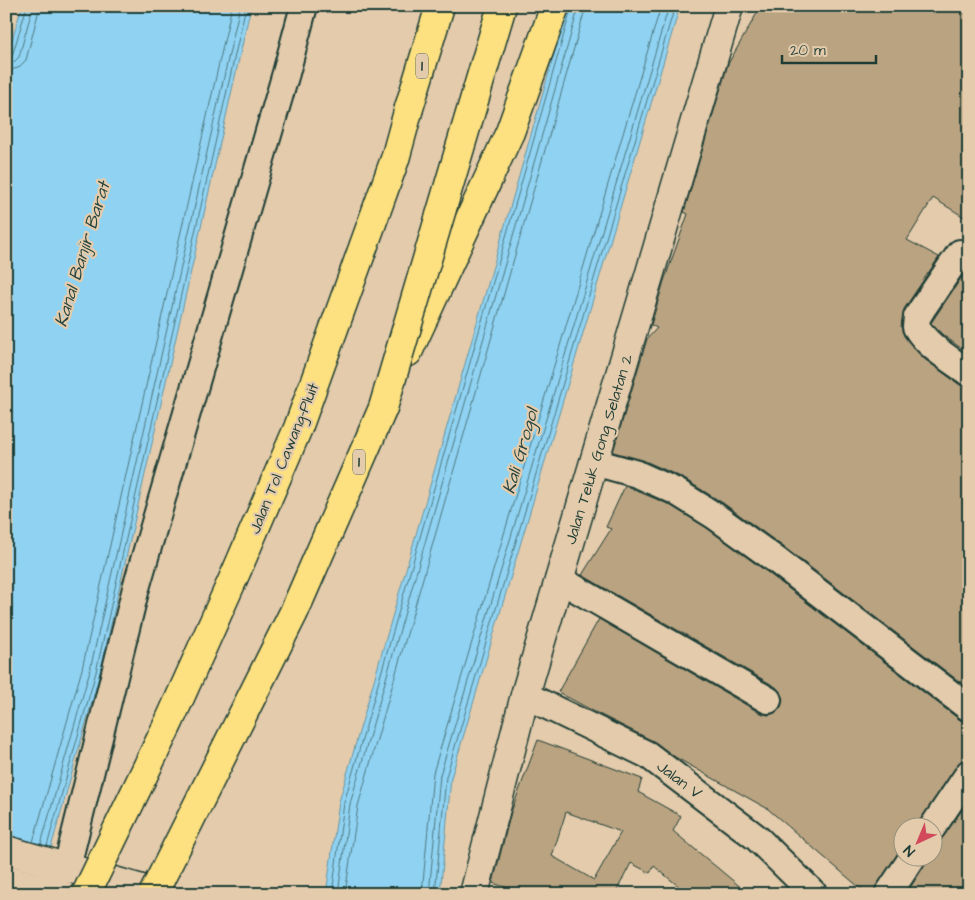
<svg xmlns="http://www.w3.org/2000/svg" width="975" height="900" font-family="'Architects Daughter',sans-serif">
	<style>
		.water { fill: #90d2f2; stroke: #6396a6 }
		.lines { fill: none; stroke-linecap: round; stroke-linejoin: round }
		.shore { stroke: #4c7980; stroke-width: 1 }
		.building { fill: #baa381; stroke: #1f3d34; fill-rule: evenodd }
		.street-casing { stroke: #1f3d34; stroke-width: 30 }
		.secondary-casing { stroke: #1f3d34; stroke-width: 31 }
		.highway-casing { stroke: #1f3d34; stroke-width: 31 }
		.street { stroke: #e3cbac; stroke-width: 26 }
		.secondary { stroke: #e3cbac; stroke-width: 28 }
		.highway { stroke: #fde080; stroke-width: 28 }
		.highway-bridge-casing { stroke: #1f3d34; stroke-width: 31; stroke-linecap: butt }
		.highway-bridge { stroke: #fde080; stroke-width: 28 }
		.labels { text-anchor: middle; stroke-width: 4.5; stroke-linejoin: round; paint-order: stroke }
		.shield { fill: #e3cbac; stroke: #5a6858; stroke-width: 1 }
		.shield-label { font-size: 15px; font-weight: bold; fill: #1f3d34 }
		.street-label { font-size: 16px; fill: #1f3d34; stroke: #e3cbac }
		.water-label { font-size: 18px; font-style: italic; fill: #25443e; stroke: #e3cbac }
	</style>
	<rect width="100%" height="100%" fill="#e3cbac"/>
	<filter id="ink" filterUnits="userSpaceOnUse"><feTurbulence type="fractalNoise" baseFrequency=".02" numOctaves="2"/><feDisplacementMap in="SourceGraphic" scale="10" xChannelSelector="R" yChannelSelector="G"/><feConvolveMatrix kernelMatrix="1 2 1 2 8 2 1 2 1" color-interpolation-filters="sRGB"/></filter>
	<g filter="url(#ink)">
		<g class="water">
			<path d="M22 6H251L100 673 38 894H6V60Z"/>
			<path d="M568 6H680L451 778 440 894H326L339 802Z"/>
		</g>
		<g class="lines">
			<g class="shore">
				<path d="M6 57H11L13 53 27 6"/>
				<path d="M6 64 14 62 19 57 33 6"/>
				<path d="M6 71 18 68 26 60 40 6"/>
				<path d="M33 842 82 669 232 6"/>
				<path d="M41 844 90 670 240 6"/>
				<path d="M47 846 96 672 246 6"/>
				<path d="M332 894 344 803 572 6"/>
				<path d="M338 894 350 804 579 6"/>
				<path d="M345 894 358 806 586 6"/>
				<path d="M422 894 433 773 661 6"/>
				<path d="M429 894 440 775 669 6"/>
				<path d="M435 894 446 777 675 6"/>
			</g>
		</g>
		<g class="building">
			<path d="M761 6H955L969 17V220L933 198 907 240 939 257 904 309 901 326 904 336 923 358 960 385 969 388V689L785 548 723 503 681 477 643 460 613 452 647 339 657 328 651 325 664 281 688 214 684 212 728 64Z"/>
			<path d="M966 271 969 272V354L943 335 931 323Z"/>
			<path d="M625 486 668 504 707 528 767 572 960 720 969 723V758L962 760 957 765 920 820 917 828H902V847L876 886 873 894H867L768 809 675 757 655 742 595 712 558 692 599 619 760 713 768 715 775 713 781 707 783 700 781 693 776 687 582 575 611 529 606 527Z"/>
			<path d="M538 740 642 779 638 792 681 816 673 831 749 894H688L654 866 650 873 631 863 616 892 619 894H525L493 883 511 812ZM566 812 621 832 594 880 552 856Z"/>
			<path d="M969 800V894H906L924 866 927 858H932V843L939 841 944 836Z"/>
		</g>
		<g class="lines">
			<g class="street-casing">
				<g id="street">
					<path d="M960 253 922 309 917 317 916 327C928 347 950 359 969 373"/>
					<path d="M594 462 637 474 675 491 715 516 776 560 969 708"/>
					<path d="M559 579 768 700"/>
					<path d="M525 695 648 755 757 838 814 894"/>
					<path d="M932 828 969 773"/>
					<path d="M67 867 136 588 286 73 304 6"/>
					<path d="M888 894 912 858"/>
				</g>
			</g>
			<g class="secondary-casing">
				<g id="secondary">
					<path d="M6 850 159 894"/>
					<path d="M6 879 61 894"/>
					<path d="M474 894 525 695 729 6"/>
				</g>
			</g>
			<g class="highway-casing">
				<g id="highway">
					<path d="M409 108 440 6"/>
					<path d="M408 352 510 132 555 6"/>
				</g>
			</g>
			<use href="#street" class="street"/>
			<use href="#secondary" class="secondary"/>
			<use href="#highway" class="highway"/>
			<g class="highway-bridge-casing">
				<g id="highway-bridge">
					<path d="M86 894 169 722 237 570 298 428 395 159 409 108"/>
					<path d="M153 894 294 612 383 408 502 6"/>
				</g>
			</g>
			<use href="#highway-bridge" class="highway-bridge"/>
		</g>
	</g>
	<g class="labels">
		<g class="shield">
			<rect x="416" y="53.5" width="12" height="25" rx="4"/>
			<rect x="353" y="449.5" width="12" height="25" rx="4"/>
		</g>
		<g class="shield-label">
			<text x="422" y="71">1</text>
			<text x="359" y="467">1</text>
		</g>
		<g class="street-label">
			<text transform="translate(598 449) rotate(-73)" y="6">Jalan Teluk Gong Selatan 2</text>
			<text transform="translate(283 458) rotate(-68)" y="6">Jalan Tol Cawang–Pluit</text>
			<text transform="translate(680 779) rotate(37)" y="6">Jalan V</text>
		</g>
		<g class="water-label">
			<text transform="translate(82 254) rotate(-73)" y="6">Kanal Banjir Barat</text>
			<text transform="translate(520 451) rotate(-74)" y="6">Kali Grogol</text>
		</g>
	</g>
	<rect width="975" height="900" fill="none" stroke="#e3cbac" stroke-width="25"/>
	<rect x="12" y="12" width="950" height="875" fill="none" stroke="#1f3d34" stroke-width="2" filter="url(#ink)"/>
	<g transform="translate(918 842) rotate(224)"><circle r="24" fill="#e3cbac" stroke="#95927c"/>
	<path d="M0-4L9 19L0 12L-9 19Z" fill="#d1495b"/>
	<text y="-8" font-size="14" font-weight="bold" text-anchor="middle" fill="#1f3d34">N</text>
	</g>
	<path d="M782 55v8h94v-8" fill="none" stroke="#1f3d34" stroke-width="2.5"/>
	<text x="790" y="55" font-size="15" fill="#1f3d34" stroke="#e3cbac" stroke-width="4" paint-order="stroke">20 m</text>
</svg>
